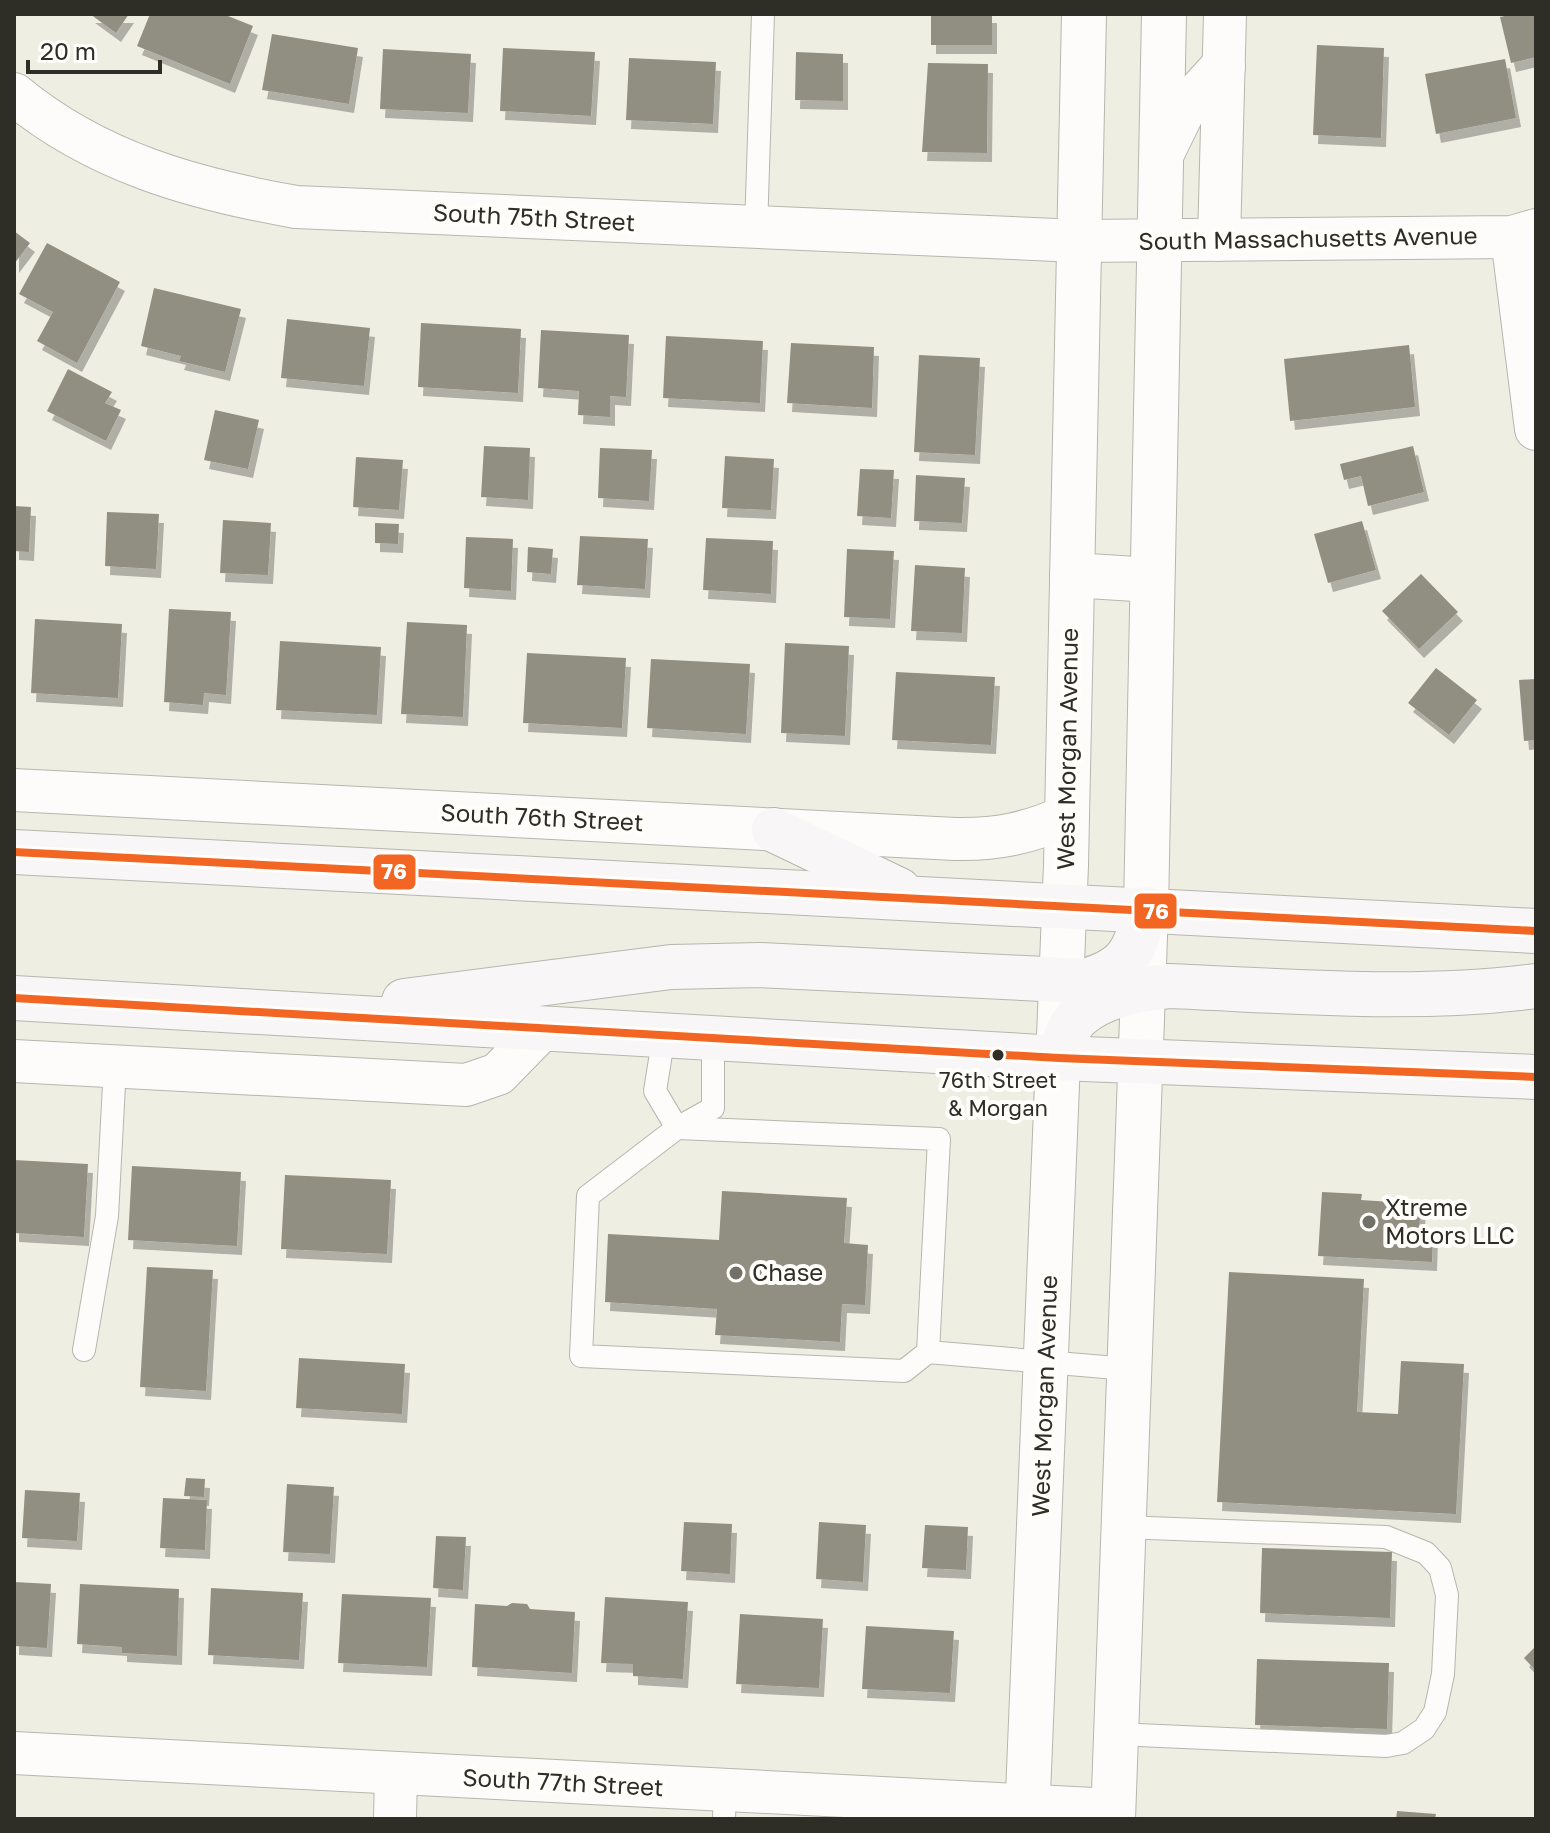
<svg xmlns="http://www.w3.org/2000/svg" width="1550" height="1833" font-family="'Golos Text',sans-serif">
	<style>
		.building { fill: #918f82; filter: url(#shadow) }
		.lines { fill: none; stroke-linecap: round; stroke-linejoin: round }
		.service-casing { stroke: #b7b6ae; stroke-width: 24 }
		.minor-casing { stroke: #b7b6ae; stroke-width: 44 }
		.tertiary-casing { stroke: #b7b6ae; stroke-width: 46 }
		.secondary-casing { stroke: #b7b6ae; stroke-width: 46 }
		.service { stroke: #fdfcfb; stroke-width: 22 }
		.minor { stroke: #fdfcfb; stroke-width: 42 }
		.tertiary { stroke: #fdfcfb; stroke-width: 44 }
		.secondary { stroke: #f8f6f7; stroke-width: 44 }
		.bus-1-casing { stroke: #fffefa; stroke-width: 14 }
		.bus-1 { stroke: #f26522; stroke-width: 8 }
		.bus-dot { fill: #2e2d26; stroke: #fffefa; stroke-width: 3 }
		.poi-dot { fill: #727168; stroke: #fffefa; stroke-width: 3 }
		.labels { text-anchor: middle; stroke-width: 8; stroke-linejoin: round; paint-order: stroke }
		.bus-label { font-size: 22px; fill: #2e2d26; stroke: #fffefa }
		.street-label { font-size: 24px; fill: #2e2d26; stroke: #fffefa }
		.poi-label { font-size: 24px; fill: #2e2d26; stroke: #fffefa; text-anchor: start }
		.line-badge { stroke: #fffefa; stroke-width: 3 }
		.badge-label { font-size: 22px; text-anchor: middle; font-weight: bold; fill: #fff }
	</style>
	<defs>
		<filter id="shadow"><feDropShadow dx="5" dy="9" stdDeviation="0" flood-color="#0004"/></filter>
	</defs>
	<rect width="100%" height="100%" fill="#efeee3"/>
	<g class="building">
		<path d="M90 14H129L116 33Z"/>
		<path d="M150 14H223L253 26 230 84 137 46Z"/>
		<rect x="931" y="14" width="61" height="31"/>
		<path d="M1514 14H1536V57L1511 63 1500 17Z"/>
		<path d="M272 34 358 48 349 104 262 90Z"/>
		<path d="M1317 45 1384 48 1381 138 1313 135Z"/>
		<path d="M503 48 595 52 591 116 500 111Z"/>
		<path d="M383 49 471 54 468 113 380 109Z"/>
		<path d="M796 52 843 54V101L795 100Z"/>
		<path d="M629 58 716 62 713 124 626 120Z"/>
		<path d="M1505 59 1516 118 1436 134 1425 74Z"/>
		<path d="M928 63 988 64 987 153 922 152Z"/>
		<path d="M14 231 30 243 14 264Z"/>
		<path d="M47 243 120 282 77 363 37 341 53 312 19 294Z"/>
		<path d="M154 288 241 309 225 372 179 361 181 356 141 346Z"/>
		<path d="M287 319 370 328 364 386 281 378Z"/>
		<path d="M421 323 521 329 518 393 418 387Z"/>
		<path d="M541 330 629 335 626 397 610 396V417L578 415 579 391 538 388Z"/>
		<path d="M666 336 763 341 760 403 663 398Z"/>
		<path d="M791 343 874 347 872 408 787 403Z"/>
		<path d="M1409 345 1415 407 1290 421 1284 359Z"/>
		<path d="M919 355 980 358 975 455 914 452Z"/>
		<path d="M68 369 112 392 105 403 121 410 106 441 47 411Z"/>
		<path d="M215 410 259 420 248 469 204 460Z"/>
		<path d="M484 446 530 448 528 500 481 497Z"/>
		<path d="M1413 446 1424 492 1368 506 1361 476 1344 480 1340 464Z"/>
		<path d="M600 448 652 450 649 501 598 498Z"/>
		<path d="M725 456 774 459 771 510 722 508Z"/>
		<path d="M356 457 403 460 399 510 353 507Z"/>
		<path d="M860 469 894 470 891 518 857 516Z"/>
		<path d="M916 475 965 478 962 523 914 521Z"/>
		<path d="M14 506 31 507 29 552 14 551Z"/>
		<path d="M107 512 159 514 156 569 105 566Z"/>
		<path d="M223 520 271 523 268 575 220 573Z"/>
		<path d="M1362 521 1376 570 1328 583 1314 534Z"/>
		<path d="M375 523 399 524 398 544 375 543Z"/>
		<path d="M580 536 648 539 645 589 577 585Z"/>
		<path d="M466 537 513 539 511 591 464 588Z"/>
		<path d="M706 538 773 541 771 594 703 590Z"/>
		<path d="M528 547 553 549 551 574 527 572Z"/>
		<path d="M847 549 894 551 890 619 844 617Z"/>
		<path d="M915 565 965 568 962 633 911 631Z"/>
		<path d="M1421 574 1458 612 1419 649 1382 611Z"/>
		<path d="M169 609 231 612 226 695 204 693 203 705 164 702Z"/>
		<path d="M35 619 122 624 118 698 31 693Z"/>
		<path d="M407 622 467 625 463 717 401 714Z"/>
		<path d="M280 641 381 647 377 715 276 710Z"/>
		<path d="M785 643 849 646 845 736 781 733Z"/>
		<path d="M527 653 626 658 622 728 523 723Z"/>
		<path d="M651 659 750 664 746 734 647 728Z"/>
		<path d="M1436 668 1477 700 1449 735 1408 703Z"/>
		<path d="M896 672 995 677 991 745 892 740Z"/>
		<path d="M1536 679V740L1524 741 1519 680Z"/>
		<path d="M14 1160 88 1164 84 1237 14 1233Z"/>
		<path d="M132 1166 241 1172 237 1246 128 1240Z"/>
		<path d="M285 1175 391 1180 387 1254 281 1249Z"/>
		<path d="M722 1191 847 1198 844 1243 868 1245 865 1305 842 1304 840 1342 715 1335 717 1309 605 1302 608 1234 719 1240Z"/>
		<path d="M1322 1192 1362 1194 1361 1200 1421 1204 1419 1230 1433 1231 1432 1262 1318 1256Z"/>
		<path d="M147 1267 213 1270 206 1391 140 1387Z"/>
		<path d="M1229 1272 1364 1279 1357 1412 1398 1414 1401 1361 1464 1364 1456 1514 1217 1502Z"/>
		<path d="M299 1358 405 1364 402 1414 296 1408Z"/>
		<path d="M186 1478 205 1479 204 1497 184 1496Z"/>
		<path d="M287 1484 334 1487 330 1554 283 1552Z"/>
		<path d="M25 1490 80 1493 77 1541 22 1538Z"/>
		<path d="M163 1498 207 1500 205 1550 160 1548Z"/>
		<path d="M684 1522 732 1524 730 1574 681 1571Z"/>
		<path d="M819 1522 866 1525 863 1582 816 1579Z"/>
		<path d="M925 1525 968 1527 966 1570 922 1568Z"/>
		<path d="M436 1536 466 1537 463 1590 433 1588Z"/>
		<path d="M1262 1548 1392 1552 1390 1618 1260 1613Z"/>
		<path d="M14 1582 51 1584 47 1648 14 1646Z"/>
		<path d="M80 1584 179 1589 177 1656 122 1653V1647L77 1644Z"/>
		<path d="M211 1588 303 1593 299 1660 208 1655Z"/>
		<path d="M342 1594 431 1598 427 1667 338 1663Z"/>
		<path d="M605 1597 688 1602 683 1679 633 1676V1664L601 1663Z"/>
		<path d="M512 1603 527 1604 530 1609 575 1612 572 1673 472 1667 475 1604 507 1606Z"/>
		<path d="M740 1614 823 1619 819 1688 736 1684Z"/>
		<path d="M866 1626 954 1631 950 1693 862 1689Z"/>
		<path d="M1536 1646V1671L1524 1658Z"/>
		<path d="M1257 1659 1389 1663 1387 1729 1255 1725Z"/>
		<path d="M1397 1811 1436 1814 1435 1819H1396Z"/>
	</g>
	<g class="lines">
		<g class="service-casing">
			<g id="service">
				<path d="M756 229 763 14"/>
				<path d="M664 1035 655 1091 677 1128"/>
				<path d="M713 1038V1108L677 1128 588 1196 581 1356 904 1371 928 1352 1128 1369"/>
				<path d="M678 1128 939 1139 928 1352"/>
				<path d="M84 1350 107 1216 115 1066"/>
				<path d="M1116 1734 1386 1746 1403 1743 1424 1729 1435 1712 1443 1674 1447 1595 1440 1568 1426 1553 1386 1537 1123 1527"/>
				<path d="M724 1819 725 1790"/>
			</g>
		</g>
		<g class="minor-casing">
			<g id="minor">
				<path d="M14 94C96 162 194 189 296 207L1079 241 1512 237 1536 230"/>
				<path d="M1512 237 1536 429"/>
				<path d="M1219 240 1225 14"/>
				<path d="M14 790 955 839C997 840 1029 833 1067 816"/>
				<path d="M14 1061 466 1085 498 1074 543 1028"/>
				<path d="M14 1753 1113 1810"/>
				<path d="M395 1819 396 1775"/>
			</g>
		</g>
		<g class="tertiary-casing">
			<g id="tertiary">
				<path d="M1163 151 1182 112 1223 67"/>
				<path d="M1072 575 1152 580"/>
				<path d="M1027 1819 1066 865 1084 14"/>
				<path d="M1113 1819 1146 909 1164 14"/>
			</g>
		</g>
		<g class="secondary-casing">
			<g id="secondary">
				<path d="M774 830 899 890"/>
				<path d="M14 852 1536 931"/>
				<path d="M14 998 1059 1058 1536 1077"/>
				<path d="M404 1001 671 967 760 965 1084 981C1129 969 1134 951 1146 909"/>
				<path d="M1059 1058C1063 1045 1067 1027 1078 1017 1101 996 1139 989 1169 986 1292 991 1413 1002 1536 986"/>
			</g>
		</g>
		<use href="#service" class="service"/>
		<use href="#minor" class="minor"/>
		<use href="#tertiary" class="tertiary"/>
		<use href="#secondary" class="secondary"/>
		<g class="bus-1-casing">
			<g id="bus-1">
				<path d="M14 852 1536 931"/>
				<path d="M14 998 1059 1058 1536 1077"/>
			</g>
		</g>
		<use href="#bus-1" class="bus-1"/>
	</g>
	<circle class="bus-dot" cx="998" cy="1055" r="7"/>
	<g class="poi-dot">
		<circle cx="1369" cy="1222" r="8"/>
		<circle cx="736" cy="1273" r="8"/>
	</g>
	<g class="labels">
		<g class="bus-label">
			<text x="998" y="1088">76th Street<tspan x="998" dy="28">&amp; Morgan</tspan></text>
		</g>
		<g class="street-label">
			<text transform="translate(534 218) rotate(3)" y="8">South 75th Street</text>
			<text transform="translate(1308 239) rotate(-1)" y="8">South Massachusetts Avenue</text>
			<text transform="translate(1068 749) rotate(-89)" y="8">West Morgan Avenue</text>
			<text transform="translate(542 818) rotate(3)" y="8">South 76th Street</text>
			<text transform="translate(1045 1396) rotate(-88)" y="8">West Morgan Avenue</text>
			<text transform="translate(563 1783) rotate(3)" y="8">South 77th Street</text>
		</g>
		<g class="poi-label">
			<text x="1385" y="1216">Xtreme<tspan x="1385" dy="28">Motors LLC</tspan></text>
			<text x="752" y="1281">Chase</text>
		</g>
	</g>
	<g class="line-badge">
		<rect x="372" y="853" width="45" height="38" rx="8" fill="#f26522"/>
		<rect x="1133" y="892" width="45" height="38" rx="8" fill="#f26522"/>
	</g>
	<g class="badge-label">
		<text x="394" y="879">76</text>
		<text x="1156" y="919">76</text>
	</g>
	<rect width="1550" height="1833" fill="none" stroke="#2e2d26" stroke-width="32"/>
	<path d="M28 60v12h132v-12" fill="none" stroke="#2e2d26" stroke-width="4"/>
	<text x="40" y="60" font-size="24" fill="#2e2d26" stroke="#fffefa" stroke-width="6" paint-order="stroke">20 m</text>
</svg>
